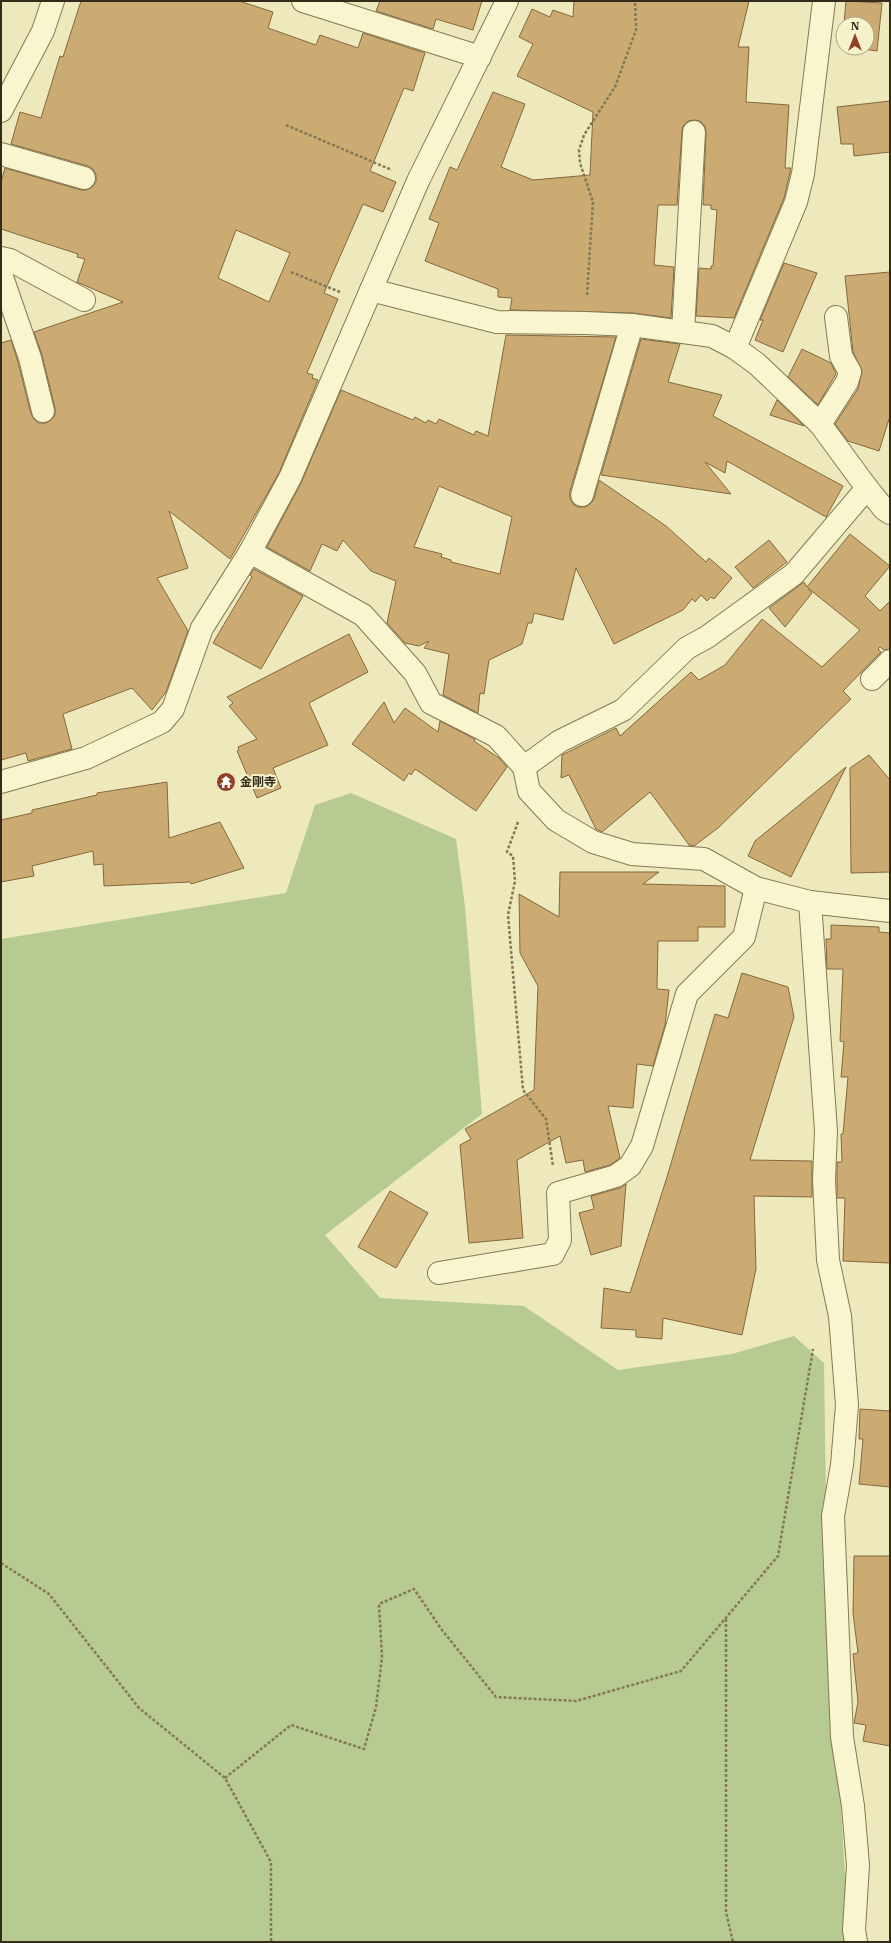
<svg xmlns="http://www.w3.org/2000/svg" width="891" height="1943" font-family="'IBM Plex Serif','Noto Sans JP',serif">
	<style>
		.green { fill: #b7ca91 }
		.building { fill: #cbab72; stroke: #83683c; fill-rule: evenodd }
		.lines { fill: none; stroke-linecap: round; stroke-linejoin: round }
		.minor-casing { stroke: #847956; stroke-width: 24 }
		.path { stroke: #847956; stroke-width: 2.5; stroke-dasharray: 3 2; stroke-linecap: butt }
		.minor { stroke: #f8f5cf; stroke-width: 22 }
		.labels { text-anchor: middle; stroke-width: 4; stroke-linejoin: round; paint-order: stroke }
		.poi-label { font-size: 12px; font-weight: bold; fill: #332c1b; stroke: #f5f2cc; text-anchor: start }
	</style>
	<rect width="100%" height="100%" fill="#ede9bc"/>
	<path class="green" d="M351 793 456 839 465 907 482 1114 325 1235 380 1298 524 1306 618 1370 732 1354 794 1336 824 1363 827 1571 849 1942H1V939L286 893 315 805Z"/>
	<g class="building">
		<path d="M81 1H239L273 12 268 28 316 45 320 35 358 48 363 33 425 53 413 91 404 88 370 171 396 182 383 212 363 204 324 293 338 299 307 373 313 375 312 378 318 380 279 473 230 559 169 511 188 568 157 578 188 631 166 692 152 710 132 688 63 714 72 749 28 761 26 753 1 760V343L11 340 18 362 31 414 34 419 39 423H46L51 420 55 415V408L42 355 34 332 123 302 77 282 85 259 77 257 78 254 1 229V182L5 168 81 190H87L92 187 96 182V175L93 169 88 166 11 144 20 112 41 118 60 56 63 57ZM236 230 290 253 269 302 218 278Z"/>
		<path d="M380 1H482L473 30 436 19 433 29 376 11Z"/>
		<path d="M574 1H749L738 47H749L746 102 789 105 785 168H791L784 198 734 318 696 316 699 268 711 269V266H713L717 210 711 209V205H703L706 132 705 126 700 121 695 120 688 121 683 126 682 131 677 205H658L654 265 674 267 671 318 633 313 510 310 512 298 498 297V289L425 261 439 223 429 219 450 167 457 170 493 92 525 104 501 167 533 180 590 175 593 112 517 76 533 44 519 37 532 9 550 17 553 10 573 17Z"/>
		<path d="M846 1 882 3 877 51 855 48H867V24H844Z"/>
		<path d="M890 101V152L854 156 853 144H841L837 107Z"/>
		<path d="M784 263 817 273 783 352 755 340 763 320H760Z"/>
		<path d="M890 272V416L879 451 848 441 835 424 858 389 862 371 853 352 845 276Z"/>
		<path d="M506 335 616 337 570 491V498L573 504 578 507H585L590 504 594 499 599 480 666 526 706 562 709 558 732 578 714 599 711 597 707 601 701 595 695 602 692 599 683 610 614 644 576 568 563 620 534 613 532 623H528L522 644 489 660 484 694 480 693 478 713 443 695 449 654 424 648 429 641 419 646 405 643 387 623 396 581 371 571 343 540 337 551 322 544 310 571 267 547 301 483 341 390 413 420 415 417 426 423 428 420 436 424 439 419 474 435 476 431 488 436ZM439 486 512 517 500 574 451 562V560L441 557 442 554 414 547Z"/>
		<path d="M641 339 680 344 668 382 722 395 713 416 843 486 826 517 727 461 725 473 705 462 731 494 601 475Z"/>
		<path d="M802 349 831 363 836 374 818 405 788 377Z"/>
		<path d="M777 400 804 426 770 415Z"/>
		<path d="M850 534 890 566 865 596 880 611 890 601V649L884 650 880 647 878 649 881 652 843 691 851 699 718 828 694 846 689 845 650 792 602 832 596 829 569 775 561 778 562 755 616 728 620 736 691 672 699 680 725 665 762 619 822 667 860 630 808 588 812 593 785 627 769 608 804 582 807 587Z"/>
		<path d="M769 540 787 562 753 588 735 567Z"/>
		<path d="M254 569 303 596 261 669 213 643 252 577 250 575Z"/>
		<path d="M349 634 368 672 309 703 328 745 273 768 281 788 257 798 237 751 239 750 238 747 257 739 229 706 233 703 227 697Z"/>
		<path d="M384 702 394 723 405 708 438 732 440 721 475 739 474 741 499 758 507 767 476 811 415 769 411 775 409 773 404 781 352 744Z"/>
		<path d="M869 755 890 780V872L851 873 850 768Z"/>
		<path d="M846 767 791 877 748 856 755 841Z"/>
		<path d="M167 782 169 838 220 822 244 868 191 884 190 882 104 886 103 864 94 865 93 851 32 866 34 876 1 882V820L32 813V810L97 795V793Z"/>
		<path d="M560 872H659L643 884 725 886V927H698V941H658L657 989 669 990 665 1025 653 1066 637 1064 633 1108 608 1106 620 1158 610 1165 585 1172 583 1160 566 1163 560 1136 517 1160 523 1238 469 1243 460 1145 471 1139 465 1129 534 1090 538 986 520 953 519 894 559 917Z"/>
		<path d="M831 925 879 927V932L890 933V1263L843 1261 845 1198H837V1162H842L841 1134H843L848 1077H841L844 1042 840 1041 843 969H827L826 939H831Z"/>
		<path d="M742 973 788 987 794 1017 750 1160 812 1161V1197L754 1196 756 1269 742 1335 663 1318 662 1339 636 1337V1330L601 1328 604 1288 630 1293 667 1177 715 1014 728 1018Z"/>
		<path d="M626 1184 621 1246 591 1255 579 1213 594 1209 591 1196 620 1188Z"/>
		<path d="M390 1191 428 1213 396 1268 358 1247Z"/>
		<path d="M860 1409 890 1411V1487L859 1484 863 1439H859Z"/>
		<path d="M854 1556H890V1746L863 1741 866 1725 854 1723 858 1702 853 1654 858 1653 853 1613Z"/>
	</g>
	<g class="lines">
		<g class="minor-casing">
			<g id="minor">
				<path d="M303 1 480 57"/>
				<path d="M1 111 43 31 53 1"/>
				<path d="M1 154 84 178"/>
				<path d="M1 258 10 260 84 300"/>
				<path d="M1 274 30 358 43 411"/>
				<path d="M371 290 497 322 585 323 632 325 712 336 735 348 757 364 820 424 867 488 884 509 890 513"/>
				<path d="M683 332 694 132"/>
				<path d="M735 348 796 202 803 174 824 1"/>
				<path d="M820 424 847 382 850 372 841 356 836 317"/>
				<path d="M582 495 632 325"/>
				<path d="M250 552 363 615 415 673 431 703 496 736 524 767 529 791 556 820 593 842 632 854 704 859 756 888 810 902 890 911"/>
				<path d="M872 679 890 661"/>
				<path d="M524 767 560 741 623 710 687 648 707 637 794 574 867 488"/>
				<path d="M1 782 86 758 162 722 173 709 202 628 250 552 290 478 418 181 507 1"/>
				<path d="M810 902 826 1131 824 1180 828 1260 840 1316 847 1405 842 1465 833 1516 842 1737 853 1806 858 1865 854 1930 856 1942"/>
				<path d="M439 1273 553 1254 560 1240 558 1193 616 1176 630 1166 642 1146 687 994 744 937 756 888"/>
			</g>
		</g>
		<g class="path">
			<path d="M286 125 392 170"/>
			<path d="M291 272 340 292"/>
			<path d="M587 295 593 202 580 163 579 150 584 135 615 87 636 30 635 1"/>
			<path d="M518 822 507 852 513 856 515 881 508 915 523 1090 546 1119 553 1166"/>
			<path d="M1 1563 49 1594 139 1708 225 1778 271 1862V1942"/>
			<path d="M726 1619V1912L733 1942"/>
			<path d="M225 1778 291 1725 364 1749 376 1707 382 1657 379 1604 414 1589 442 1630 496 1697 576 1701 681 1671 778 1556 813 1349"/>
		</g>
		<use href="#minor" class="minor"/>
	</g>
	<defs>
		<g id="temple-disc" transform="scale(1)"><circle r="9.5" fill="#933e27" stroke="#f5f2cc"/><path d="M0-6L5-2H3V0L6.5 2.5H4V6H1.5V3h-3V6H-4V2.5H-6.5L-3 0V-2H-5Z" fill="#fff"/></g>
	</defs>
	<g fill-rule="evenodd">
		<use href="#temple-disc" x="226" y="782"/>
	</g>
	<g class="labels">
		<g class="poi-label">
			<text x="240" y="786">金剛寺</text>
		</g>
	</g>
	<rect width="891" height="1943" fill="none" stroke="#332c1b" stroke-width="4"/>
	<g transform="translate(855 36)"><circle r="19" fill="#f5f2cc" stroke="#a7a385"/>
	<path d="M0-3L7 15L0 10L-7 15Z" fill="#933e27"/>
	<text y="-6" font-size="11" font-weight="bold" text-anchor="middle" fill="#332c1b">N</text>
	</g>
</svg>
